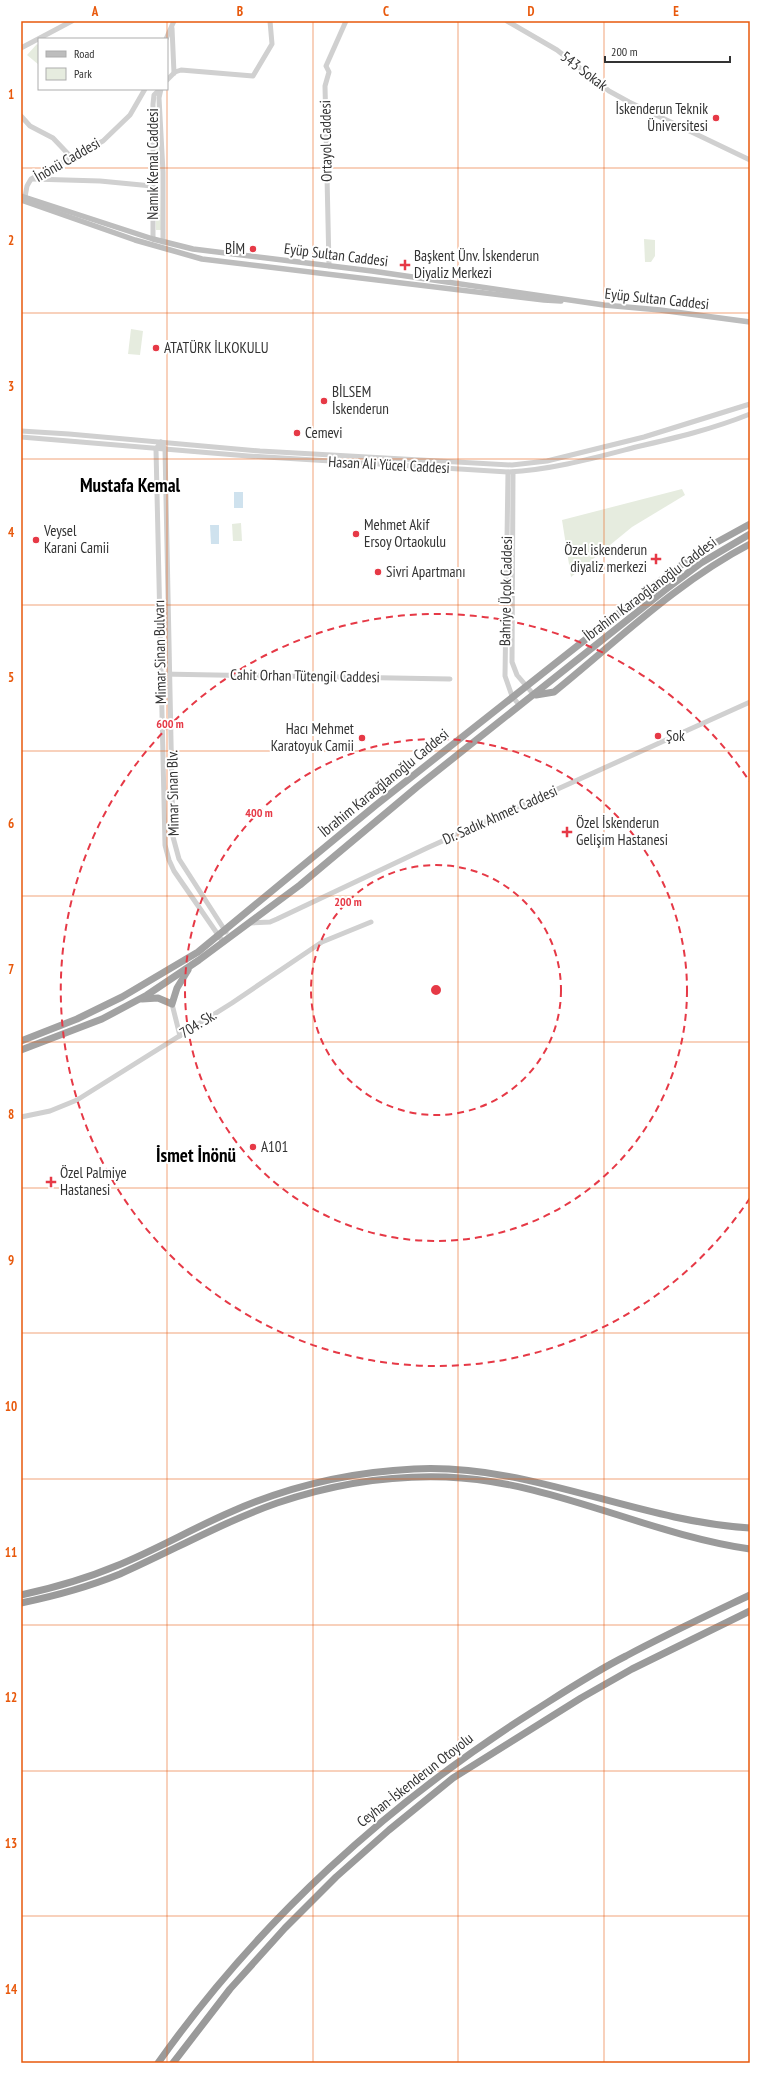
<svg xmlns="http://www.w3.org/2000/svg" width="771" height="2084" font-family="'PT Sans Narrow',sans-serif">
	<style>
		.green { fill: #e6ecdf }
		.water { fill: #cfe2ee }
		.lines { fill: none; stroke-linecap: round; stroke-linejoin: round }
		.tertiary { stroke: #d0d0d0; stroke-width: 5 }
		.secondary { stroke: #bdbdbd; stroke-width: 5.5 }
		.trunk { stroke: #a2a2a2; stroke-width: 7 }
		.motorway { stroke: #9a9a9a; stroke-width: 7 }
		.grid { fill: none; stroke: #e8590c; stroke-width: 1; stroke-opacity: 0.55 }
		.ring { fill: none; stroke: #e63946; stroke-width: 2; stroke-dasharray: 7 5 }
		.poi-dot { fill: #e63946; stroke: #fff; stroke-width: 1.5 }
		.labels { text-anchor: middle; stroke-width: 4; stroke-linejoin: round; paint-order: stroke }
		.street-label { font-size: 15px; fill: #333; stroke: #fff }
		.poi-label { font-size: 15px; fill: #333; stroke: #fff; text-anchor: start }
		.district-label { font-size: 19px; font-weight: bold; fill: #000; stroke: #fff }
		.centre { fill: #e63946; stroke: #fff; stroke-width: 2 }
		.ring-label { font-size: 12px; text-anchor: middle; font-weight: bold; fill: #e63946; stroke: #fff; stroke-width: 4; stroke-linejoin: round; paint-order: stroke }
		.neatline { fill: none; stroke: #e8590c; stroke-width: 1.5 }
		.grid-label { font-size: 13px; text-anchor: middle; font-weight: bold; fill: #e8590c }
	</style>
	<rect width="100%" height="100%" fill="#fff"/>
	<g class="green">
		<path d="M37 44 39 46V65L27 55Z"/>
		<path d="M156 100 160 180 155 181 156 101Z"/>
		<path d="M155 192H160L161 230H156Z"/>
		<path d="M644 239 655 240V256L651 262H645Z"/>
		<path d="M131 329 143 331 140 355 128 354Z"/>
		<path d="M682 489 685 495 632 527 571 577 562 520Z"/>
		<path d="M241 523 242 541H233L232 524Z"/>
	</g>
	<g class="water">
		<rect x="234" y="492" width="9" height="16"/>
		<path d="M210 525H219V544H211Z"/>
	</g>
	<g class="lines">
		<g class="tertiary">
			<path d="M507 21 557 50 609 91 629 102 750 160"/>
			<path d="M172 28 174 73"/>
			<path d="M166 39 174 21"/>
			<path d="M21 48 72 21"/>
			<path d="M167 80 175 72 181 70 253 76 272 44 270 21"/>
			<path d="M161 89 159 98 163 172V242"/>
			<path d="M21 116 30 126 53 138 72 158"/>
			<path d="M32 179 100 181 152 186"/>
			<path d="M25 197 27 186 31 179 103 141 130 115 145 89"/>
			<path d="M153 239V104L154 95 158 91"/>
			<path d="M329 266 325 86 329 72 326 66 346 21"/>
			<path d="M21 431 69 434 260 451 512 465 547 461 644 437 750 404"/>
			<path d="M21 437 248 456 508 472C552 470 594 458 636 447 675 438 713 429 750 414"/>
			<path d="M508 472 505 676 512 696 520 706"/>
			<path d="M513 472 512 662 517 675 534 695"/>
			<path d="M161 674 450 679"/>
			<path d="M250 923 270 922 277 919 427 848 750 702"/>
			<path d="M223 942 174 871 169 860 165 845 156 449 161 442 165 449 173 837 179 859 226 932"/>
			<path d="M172 1004 180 1036"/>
			<path d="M21 1117 50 1111 77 1100 232 1003 322 942 371 922"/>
		</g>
		<g class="secondary">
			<path d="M21 196 153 239 193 249 372 271 604 305 660 310 750 322"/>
			<path d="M21 200 135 240 202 259 544 300 561 301"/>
		</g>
		<g class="trunk">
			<path d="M536 695 554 692C617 641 677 582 750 544"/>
			<path d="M142 999 158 998 172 1004 177 988 188 970"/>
			<path d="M21 1041 77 1019 122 997 198 952 376 805 657 583 699 552 750 524"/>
			<path d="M21 1050 102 1019 147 995 199 960 300 885 417 787 665 590 701 563 750 534"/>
		</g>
		<g class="motorway">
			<path d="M21 1595C53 1588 85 1579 116 1566 156 1550 193 1528 233 1511 290 1486 351 1472 414 1469 530 1463 635 1521 750 1528"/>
			<path d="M21 1603C55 1596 88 1587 120 1574 172 1551 223 1522 277 1503 330 1485 389 1475 446 1477 552 1481 646 1534 750 1549"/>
			<path d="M158 2063C258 1922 388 1803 534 1711 564 1692 594 1672 626 1656 667 1634 708 1615 750 1595"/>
			<path d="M173 2063 230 1989 285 1928 336 1877 389 1830 453 1778 581 1698 632 1669 750 1611"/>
		</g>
	</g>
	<path class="grid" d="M167 21V2063M313 21V2063M458 21V2063M604 21V2063M21 168H750M21 313H750M21 459H750M21 605H750M21 751H750M21 896H750M21 1042H750M21 1188H750M21 1333H750M21 1479H750M21 1625H750M21 1771H750M21 1916H750"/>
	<g class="ring">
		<circle cx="436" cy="990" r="125"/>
		<circle cx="436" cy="990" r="251"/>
		<path d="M750 1198A376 376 0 1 1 750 782"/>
	</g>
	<g class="poi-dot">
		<circle cx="716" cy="118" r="4"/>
		<circle cx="253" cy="249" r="4"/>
		<path d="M403 259h4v4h4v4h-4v4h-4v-4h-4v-4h4z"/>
		<circle cx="156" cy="348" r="4"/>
		<circle cx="324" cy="401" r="4"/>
		<circle cx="297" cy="433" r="4"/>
		<circle cx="356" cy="534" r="4"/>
		<circle cx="36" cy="540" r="4"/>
		<path d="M654 553h4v4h4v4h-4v4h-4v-4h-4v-4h4z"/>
		<circle cx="378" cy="572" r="4"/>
		<circle cx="658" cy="736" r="4"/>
		<circle cx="362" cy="738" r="4"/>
		<path d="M565 826h4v4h4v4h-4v4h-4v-4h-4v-4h4z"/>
		<circle cx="253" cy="1147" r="4"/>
		<path d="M49 1176h4v4h4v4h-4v4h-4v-4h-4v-4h4z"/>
	</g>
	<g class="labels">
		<g class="street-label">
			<text transform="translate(584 71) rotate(37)" y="5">543 Sokak</text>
			<text transform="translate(326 141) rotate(-91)" y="5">Ortayol Caddesi</text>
			<text transform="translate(67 160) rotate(-30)" y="5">İnönü Caddesi</text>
			<text transform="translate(153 164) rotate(-90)" y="5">Namık Kemal Caddesi</text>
			<text transform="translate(336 255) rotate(7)" y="5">Eyüp Sultan Caddesi</text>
			<text transform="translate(657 299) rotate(6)" y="5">Eyüp Sultan Caddesi</text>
			<text transform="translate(389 465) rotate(3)" y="5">Hasan Ali Yücel Caddesi</text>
			<text transform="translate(650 589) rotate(-37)" y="5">İbrahim Karaoğlanoğlu Caddesi</text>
			<text transform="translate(506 591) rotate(-89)" y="5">Bahriye Üçok Caddesi</text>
			<text transform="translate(160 652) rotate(-91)" y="5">Mimar Sinan Bulvarı</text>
			<text transform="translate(305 676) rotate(1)" y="5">Cahit Orhan Tütengil Caddesi</text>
			<text transform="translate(384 783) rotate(-39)" y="5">İbrahim Karaoğlanoğlu Caddesi</text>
			<text transform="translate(173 793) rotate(-91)" y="5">Mimar Sinan Blv.</text>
			<text transform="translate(500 815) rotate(-24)" y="5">Dr. Sadık Ahmet Caddesi</text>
			<text transform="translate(198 1024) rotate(-32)" y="5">704. Sk.</text>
			<text transform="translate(415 1780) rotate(-38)" y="5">Ceyhan-İskenderun Otoyolu</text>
		</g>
		<g class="poi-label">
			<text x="708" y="114" text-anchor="end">İskenderun Teknik<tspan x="708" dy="17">Üniversitesi</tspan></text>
			<text x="245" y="254" text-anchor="end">BİM</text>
			<text x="414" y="261">Başkent Ünv. İskenderun<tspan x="414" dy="17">Diyaliz Merkezi</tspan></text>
			<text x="164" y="353">ATATÜRK İLKOKULU</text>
			<text x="332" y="397">BİLSEM<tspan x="332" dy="17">İskenderun</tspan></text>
			<text x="305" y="438">Cemevi</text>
			<text x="364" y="530">Mehmet Akif<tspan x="364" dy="17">Ersoy Ortaokulu</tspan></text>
			<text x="44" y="536">Veysel<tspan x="44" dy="17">Karani Camii</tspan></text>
			<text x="647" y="555" text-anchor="end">Özel iskenderun<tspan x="647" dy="17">diyaliz merkezi</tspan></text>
			<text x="386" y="577">Sivri Apartmanı</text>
			<text x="354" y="734" text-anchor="end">Hacı Mehmet<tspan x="354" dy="17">Karatoyuk Camii</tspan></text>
			<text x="666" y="741">Şok</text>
			<text x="576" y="828">Özel İskenderun<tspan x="576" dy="17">Gelişim Hastanesi</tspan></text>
			<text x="261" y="1152">A101</text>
			<text x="60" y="1178">Özel Palmiye<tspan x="60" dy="17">Hastanesi</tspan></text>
		</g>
		<g class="district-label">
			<text x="130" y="492">Mustafa Kemal</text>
			<text x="196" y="1162">İsmet İnönü</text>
		</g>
	</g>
	<circle cx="436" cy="990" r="6" class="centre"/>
	<g class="ring-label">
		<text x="170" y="728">600 m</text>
		<text x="259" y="817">400 m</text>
		<text x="348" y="906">200 m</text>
	</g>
	<rect width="771" height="2084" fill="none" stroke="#ffffff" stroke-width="44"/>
	<rect x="38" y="38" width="130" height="52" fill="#ffffff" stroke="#adadad"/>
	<rect x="46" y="51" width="20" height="6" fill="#bdbdbd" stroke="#adadad"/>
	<text x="74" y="58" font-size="12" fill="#333333">Road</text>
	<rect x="46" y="68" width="20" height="12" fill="#e6ecdf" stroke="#adadad"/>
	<text x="74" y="78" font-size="12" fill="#333333">Park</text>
	<path d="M605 56v6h125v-6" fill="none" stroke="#333333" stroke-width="2"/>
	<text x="611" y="56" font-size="12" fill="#333333" stroke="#ffffff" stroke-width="3" paint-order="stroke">200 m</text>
	<rect x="22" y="22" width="727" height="2040" class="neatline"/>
	<g class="grid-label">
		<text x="95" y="16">A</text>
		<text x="240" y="16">B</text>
		<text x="386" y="16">C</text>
		<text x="531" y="16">D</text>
		<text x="676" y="16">E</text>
		<text x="11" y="99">1</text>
		<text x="11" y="245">2</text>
		<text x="11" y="391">3</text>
		<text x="11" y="537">4</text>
		<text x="11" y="682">5</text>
		<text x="11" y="828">6</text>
		<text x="11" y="974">7</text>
		<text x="11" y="1119">8</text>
		<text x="11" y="1265">9</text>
		<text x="11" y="1411">10</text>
		<text x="11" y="1557">11</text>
		<text x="11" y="1702">12</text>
		<text x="11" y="1848">13</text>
		<text x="11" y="1994">14</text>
	</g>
</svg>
